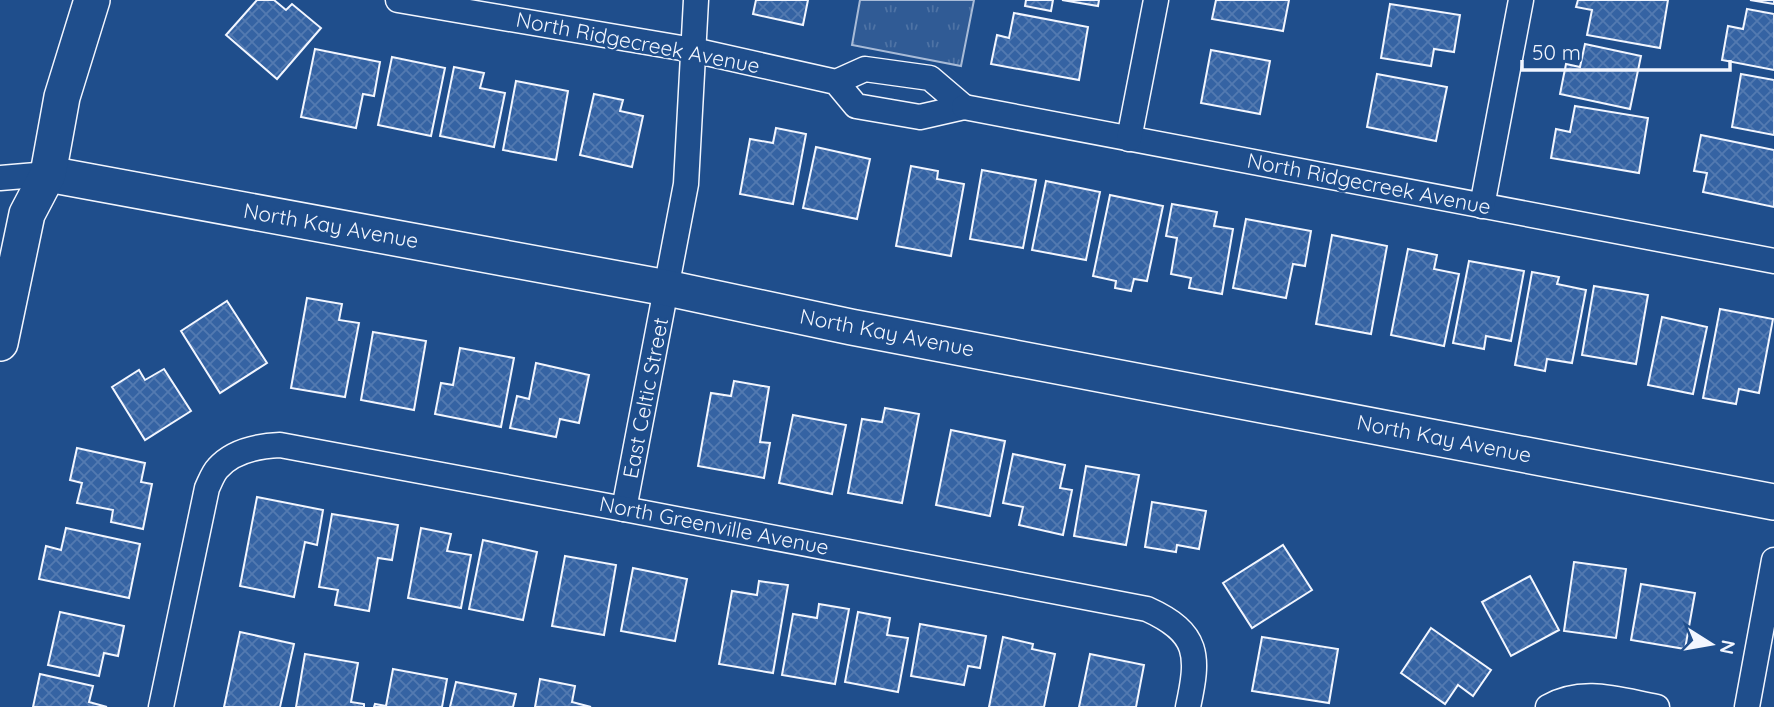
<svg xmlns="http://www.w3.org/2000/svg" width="1774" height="707" font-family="Quicksand,sans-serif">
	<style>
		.park { fill: url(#park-tufts); stroke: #a8bbd7; stroke-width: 2 }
		.building { fill: url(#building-cross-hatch); stroke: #f2f6ff; stroke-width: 2 }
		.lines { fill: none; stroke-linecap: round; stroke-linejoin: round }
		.street-casing { stroke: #f2f6ff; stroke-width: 27 }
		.secondary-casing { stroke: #f2f6ff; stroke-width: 38 }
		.street { stroke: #1f4e8c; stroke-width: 24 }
		.secondary { stroke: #1f4e8c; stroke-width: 35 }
		.labels { text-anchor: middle; stroke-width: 5; stroke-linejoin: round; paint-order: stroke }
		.street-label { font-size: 21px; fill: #f2f6ff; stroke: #1f4e8c }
	</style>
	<defs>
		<pattern id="park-tufts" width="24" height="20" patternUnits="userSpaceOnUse" patternTransform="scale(1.75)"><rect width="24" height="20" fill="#305b95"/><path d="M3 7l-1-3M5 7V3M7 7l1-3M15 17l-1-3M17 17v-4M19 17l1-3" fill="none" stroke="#4e73a5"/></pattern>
		<pattern id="building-cross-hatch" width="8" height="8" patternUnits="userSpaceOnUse" patternTransform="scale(1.75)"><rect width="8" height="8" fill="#3563a3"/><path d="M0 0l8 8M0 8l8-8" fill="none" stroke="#537ab1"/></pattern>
	</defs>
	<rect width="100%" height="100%" fill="#1f4e8c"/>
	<path class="park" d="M860 0H974L961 66 852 45Z"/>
	<g class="building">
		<path d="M257 0H274L286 10 292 4 321 28 277 79 226 35Z"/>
		<path d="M756 0H808L803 25 753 14Z"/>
		<path d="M1026 0H1053L1051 11 1025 6Z"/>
		<path d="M1062 0H1099L1098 6Z"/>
		<path d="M1216 0H1289L1283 31 1212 19Z"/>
		<path d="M1578 0H1668L1660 48 1587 35 1592 10 1576 7Z"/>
		<path d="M1750 0H1774V4Z"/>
		<path d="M1390 4 1460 15 1454 52 1434 49 1431 66 1381 58Z"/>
		<path d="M1747 9 1774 14V70L1722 60 1728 26 1743 29Z"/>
		<path d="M1014 13 1088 27 1079 80 991 64 997 35 1009 38Z"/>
		<path d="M1585 44 1641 56 1630 109 1560 94 1566 64 1580 67Z"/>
		<path d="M315 49 380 62 374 96 363 94 356 128 301 117Z"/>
		<path d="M1211 50 1270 61 1260 114 1201 103Z"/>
		<path d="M392 57 445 68 431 136 378 125Z"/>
		<path d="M454 67 484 73 480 88 505 93 494 147 440 136Z"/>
		<path d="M1377 74 1447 87 1436 141 1367 127Z"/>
		<path d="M1741 74 1774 80V135L1732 127Z"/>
		<path d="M516 81 568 91 556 160 503 150Z"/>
		<path d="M594 94 623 100 620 111 643 116 632 167 580 155Z"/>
		<path d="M1575 106 1648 118 1639 173 1551 158 1556 129 1570 132Z"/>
		<path d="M776 128 806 134 793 204 740 194 750 139 773 143Z"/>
		<path d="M1701 135 1774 150V207L1703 192 1707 173 1694 171Z"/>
		<path d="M816 147 870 159 857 219 803 208Z"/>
		<path d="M911 166 938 171 937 179 964 184 951 256 896 246Z"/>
		<path d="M982 170 1036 180 1023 248 970 239Z"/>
		<path d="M1046 181 1100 192 1086 260 1032 250Z"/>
		<path d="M1110 195 1163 206 1147 281 1134 279 1131 291 1115 288 1116 281 1093 276Z"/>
		<path d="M1172 204 1217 212 1214 226 1233 229 1222 294 1189 288 1191 278 1171 274 1177 238 1166 236Z"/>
		<path d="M1246 219 1311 231 1305 266 1293 264 1286 298 1233 288Z"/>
		<path d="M1332 235 1387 246 1371 334 1316 324Z"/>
		<path d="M1408 249 1437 255 1434 269 1459 274 1444 346 1391 335Z"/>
		<path d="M1469 261 1524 271 1511 341 1486 336 1484 349 1453 343Z"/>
		<path d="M1532 272 1559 277 1557 284 1586 290 1572 363 1547 359 1545 371 1515 365Z"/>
		<path d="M1594 286 1648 295 1636 364 1582 355Z"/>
		<path d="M307 298 342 304 339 320 359 323 345 397 291 388Z"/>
		<path d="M227 301 267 363 220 393 181 331Z"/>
		<path d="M1720 309 1773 319 1759 393 1739 389 1736 404 1703 398Z"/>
		<path d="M1662 317 1707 327 1693 394 1648 385Z"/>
		<path d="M373 332 426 341 414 410 361 400Z"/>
		<path d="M460 348 514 358 501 427 435 414 441 383 453 385Z"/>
		<path d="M536 363 589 375 579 423 560 419 556 437 510 428 517 396 529 399Z"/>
		<path d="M164 369 191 411 145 440 112 387 139 370 145 380Z"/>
		<path d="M734 381 769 387 760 442 770 443 764 478 698 466 711 393 731 396Z"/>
		<path d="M885 408 919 414 902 503 848 493 862 419 882 422Z"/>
		<path d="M793 415 846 425 832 494 779 483Z"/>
		<path d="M951 430 1005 441 990 516 936 505Z"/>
		<path d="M77 448 145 463 141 482 152 484 143 529 111 522 113 510 77 503 82 483 70 480Z"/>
		<path d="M1013 454 1065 465 1060 488 1072 490 1063 535 1019 525 1023 507 1003 503Z"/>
		<path d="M1086 466 1139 475 1126 545 1074 536Z"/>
		<path d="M257 497 323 510 317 545 305 542 294 597 240 586Z"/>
		<path d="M1152 502 1206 511 1199 549 1177 545 1176 552 1145 547Z"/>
		<path d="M332 514 398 525 392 560 378 558 369 611 335 605 338 590 319 587Z"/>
		<path d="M66 528 140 544 129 598 39 579 46 546 61 550Z"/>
		<path d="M421 528 451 534 447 551 471 555 461 608 408 598Z"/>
		<path d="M483 540 537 552 523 620 469 609Z"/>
		<path d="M1283 545 1312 590 1252 628 1223 583Z"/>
		<path d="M565 556 616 565 604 635 552 626Z"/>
		<path d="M1574 562 1626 569 1616 638 1564 631Z"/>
		<path d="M633 568 687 579 675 641 621 631Z"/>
		<path d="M1530 576 1559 630 1511 656 1482 602Z"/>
		<path d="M759 581 788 585 773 673 719 664 732 591 757 595Z"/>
		<path d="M1641 584 1695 593 1685 649 1631 640Z"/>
		<path d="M819 604 849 609 835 684 782 675 793 614 817 618Z"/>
		<path d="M60 612 124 626 118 656 104 653 99 676 48 665Z"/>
		<path d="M858 612 890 618 887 635 908 638 898 692 845 682Z"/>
		<path d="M920 624 986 636 980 668 968 666 964 685 911 676Z"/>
		<path d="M1431 628 1491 670 1473 696 1458 685 1445 704 1401 673Z"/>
		<path d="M240 632 294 644 280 707H224Z"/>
		<path d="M1003 637 1033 644 1032 649 1055 654 1044 707H989Z"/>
		<path d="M1262 637 1338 649 1329 703 1252 691Z"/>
		<path d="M305 654 358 663 351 702 364 704V707H296Z"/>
		<path d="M1090 654 1144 665 1136 707H1079Z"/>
		<path d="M393 669 447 679 442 707H374L375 704 386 706Z"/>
		<path d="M40 674 93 686 89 702 107 707H33Z"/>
		<path d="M540 679 575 686 572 702 591 707H535Z"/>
		<path d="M456 682 516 694 513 707H450Z"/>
	</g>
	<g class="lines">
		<g class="street-casing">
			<g id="street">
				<path d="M398 0 693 50 836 82 865 69 930 78 964 107 920 117 856 106 836 82"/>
				<path d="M964 107 1774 261"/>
				<path d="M1129 139 1156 0"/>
				<path d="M0 178 48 174"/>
				<path d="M1482 206 1521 0"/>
				<path d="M624 509 686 184 696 0"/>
				<path d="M161 707 207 488C210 482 213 473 218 468 233 451 258 446 280 445L624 509 1147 609C1200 633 1199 656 1188 707"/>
				<path d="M1548 707C1583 687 1619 700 1657 707"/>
				<path d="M1747 707 1774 560"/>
			</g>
		</g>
		<g class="secondary-casing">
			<g id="secondary">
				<path d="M48 174 667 288 851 327 1774 502"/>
				<path d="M0 343 27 214 48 174 62 97 92 0"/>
			</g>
		</g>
		<use href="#street" class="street"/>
		<use href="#secondary" class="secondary"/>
	</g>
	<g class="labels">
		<g class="street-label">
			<text transform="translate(638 43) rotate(11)" y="7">North Ridgecreek Avenue</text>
			<text transform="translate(1369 184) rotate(11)" y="7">North Ridgecreek Avenue</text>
			<text transform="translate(331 226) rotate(10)" y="7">North Kay Avenue</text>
			<text transform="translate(887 333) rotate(11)" y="7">North Kay Avenue</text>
			<text transform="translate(646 398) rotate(-79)" y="7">East Celtic Street</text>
			<text transform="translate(1444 439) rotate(11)" y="7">North Kay Avenue</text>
			<text transform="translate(714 526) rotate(11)" y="7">North Greenville Avenue</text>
		</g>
	</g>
	<g transform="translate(1711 644) rotate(101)" stroke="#1f4e8c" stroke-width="5" paint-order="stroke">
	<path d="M0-5L12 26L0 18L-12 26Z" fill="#f2f6ff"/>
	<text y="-10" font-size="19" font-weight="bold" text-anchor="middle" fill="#f2f6ff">N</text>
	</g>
	<path d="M1522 60v10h208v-10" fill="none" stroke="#f2f6ff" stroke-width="3.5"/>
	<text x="1532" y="60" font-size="21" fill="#f2f6ff" stroke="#1f4e8c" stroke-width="5" paint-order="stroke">50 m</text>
</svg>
